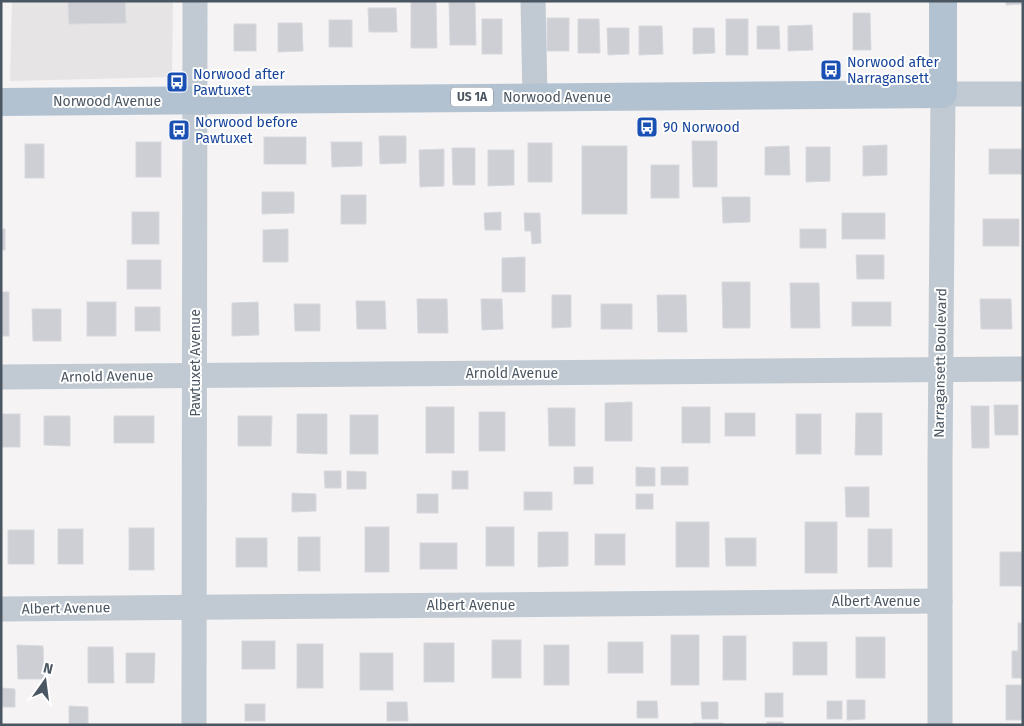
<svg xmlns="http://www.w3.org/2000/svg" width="1024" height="726" font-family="'Fira Sans',sans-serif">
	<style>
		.education { fill: #e6e4e5 }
		.building { fill: #cdcfd5; stroke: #d7d9de }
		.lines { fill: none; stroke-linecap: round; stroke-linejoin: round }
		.minor { stroke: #c1cad2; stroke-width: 25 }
		.major { stroke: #b3c2d1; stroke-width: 28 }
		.labels { text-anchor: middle; stroke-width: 4; stroke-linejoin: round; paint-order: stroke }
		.shield { fill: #fff; stroke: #808990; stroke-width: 1 }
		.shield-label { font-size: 12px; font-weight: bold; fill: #4a5661 }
		.transit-label { font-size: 14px; fill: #164399; stroke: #fff; text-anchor: start }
		.street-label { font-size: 14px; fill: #4a5661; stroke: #fff }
	</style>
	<rect width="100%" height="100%" fill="#f5f3f3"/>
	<path class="education" d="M12 1H173L172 77 10 81Z"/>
	<g class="building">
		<path d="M68 1H125L126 23 69 24Z"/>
		<path d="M411 1H436L437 48H411Z"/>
		<path d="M449 1H475L476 45H450Z"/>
		<path d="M1006 1H1023V4L1006 5Z"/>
		<path d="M368 8H396L397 32H369Z"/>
		<path d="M853 13H870L871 50H853Z"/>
		<rect x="547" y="18" width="22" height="33"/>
		<rect x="482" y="19" width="20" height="35"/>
		<path d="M578 19H599L600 53H578Z"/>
		<rect x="726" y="19" width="22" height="36"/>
		<rect x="329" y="20" width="23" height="27"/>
		<path d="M278 23H302L303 51 278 52Z"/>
		<rect x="234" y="24" width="22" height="27"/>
		<path d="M812 25 813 50 788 51V26Z"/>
		<path d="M639 26H662L663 54 639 55Z"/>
		<path d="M757 26H779L780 49H757Z"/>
		<path d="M607 28H629V54L608 55Z"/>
		<path d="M693 28H714L715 53 693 54Z"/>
		<path d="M379 136H406V163L380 164Z"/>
		<rect x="264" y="137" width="42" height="27"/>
		<path d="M692 141H717V187H693Z"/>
		<rect x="136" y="142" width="25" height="35"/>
		<path d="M331 142H362V166L332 167Z"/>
		<rect x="528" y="143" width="24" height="39"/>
		<rect x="25" y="144" width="19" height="34"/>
		<path d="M887 145V175L863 176V146Z"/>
		<rect x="582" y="146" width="45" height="68"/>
		<path d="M789 146 790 175H765V147Z"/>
		<path d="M806 147H830V181L806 182Z"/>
		<path d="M452 148H475V185H453Z"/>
		<path d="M444 149V186L420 187 419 150Z"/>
		<rect x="989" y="149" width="34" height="25"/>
		<path d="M488 150H514V185L488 186Z"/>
		<rect x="651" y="165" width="28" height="33"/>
		<path d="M262 192H294V213L262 214Z"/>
		<rect x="341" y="195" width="25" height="29"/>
		<path d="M722 197H750V222L723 223Z"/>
		<rect x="132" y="212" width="27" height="32"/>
		<path d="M501 212V230H485L484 213Z"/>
		<path d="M524 213H540L541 243 532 244 531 231H525Z"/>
		<rect x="842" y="213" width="43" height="26"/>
		<rect x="983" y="219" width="36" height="27"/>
		<rect x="1" y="229" width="4" height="21"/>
		<path d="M288 229V262H263V230Z"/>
		<rect x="800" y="229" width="26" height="19"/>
		<path d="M856 255H884V279H857Z"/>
		<path d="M525 257V292H502V258Z"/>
		<rect x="127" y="260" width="34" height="29"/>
		<path d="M722 282H750V328H723Z"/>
		<path d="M790 283H819L820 328H791Z"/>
		<rect x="1" y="292" width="8" height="44"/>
		<path d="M552 295H571V327L552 328Z"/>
		<path d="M657 295H686L687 332H658Z"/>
		<path d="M417 299H447L448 333H418Z"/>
		<path d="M481 299H502L503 329 482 330Z"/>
		<path d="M980 299H1011L1012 329H981Z"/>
		<path d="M356 301H385L386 329H357Z"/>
		<rect x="87" y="302" width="29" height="34"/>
		<path d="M258 302 259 335 232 336V303Z"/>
		<rect x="852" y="302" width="39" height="24"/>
		<path d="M294 304H320V331H295Z"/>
		<rect x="601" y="304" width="31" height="25"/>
		<rect x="135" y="307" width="25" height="24"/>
		<path d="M32 309H61V341H33Z"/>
		<path d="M632 402V441H605V403Z"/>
		<path d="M994 405H1018V435H995Z"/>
		<path d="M971 406H989V448H972Z"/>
		<rect x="426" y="407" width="28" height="46"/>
		<rect x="682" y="407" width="28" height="36"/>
		<path d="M548 408H575V446H549Z"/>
		<rect x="479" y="412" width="26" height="39"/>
		<rect x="725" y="413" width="30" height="23"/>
		<path d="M856 413H882V455H855Z"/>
		<rect x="1" y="414" width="19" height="33"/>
		<path d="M297 414H327V454L297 453Z"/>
		<rect x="796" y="414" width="25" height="40"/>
		<rect x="350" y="415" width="28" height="39"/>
		<path d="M44 416H70V446L44 445Z"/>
		<rect x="114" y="416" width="40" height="27"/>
		<path d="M238 416H272L271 446H238Z"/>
		<rect x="574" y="467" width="19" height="17"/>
		<path d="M636 467 655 468V486H636Z"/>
		<rect x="661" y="467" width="27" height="18"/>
		<path d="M324 471H341V488H325Z"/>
		<path d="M347 471 366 472V489H347Z"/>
		<rect x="452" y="471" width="16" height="18"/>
		<path d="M845 487H869V517H846Z"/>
		<rect x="524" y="492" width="28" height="18"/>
		<path d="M292 493 316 494V511L292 512Z"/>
		<rect x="417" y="494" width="21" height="19"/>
		<rect x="636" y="494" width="17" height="15"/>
		<rect x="676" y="522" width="33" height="45"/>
		<rect x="805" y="522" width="32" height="51"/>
		<rect x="365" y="527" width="24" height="45"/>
		<rect x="486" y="527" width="28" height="39"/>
		<rect x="129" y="528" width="25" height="42"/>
		<rect x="58" y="529" width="25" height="35"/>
		<rect x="868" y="529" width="24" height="38"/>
		<rect x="8" y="530" width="26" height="34"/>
		<path d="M538 532H568V566L538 567Z"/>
		<rect x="595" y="534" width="30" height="31"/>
		<rect x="298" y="537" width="22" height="34"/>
		<rect x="236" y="538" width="31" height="29"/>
		<path d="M725 538H756V566H726Z"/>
		<rect x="420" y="543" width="37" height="26"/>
		<rect x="1000" y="552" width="23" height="34"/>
		<path d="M1018 623H1023V678H1012V651H1018Z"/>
		<rect x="671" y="635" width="28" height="50"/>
		<rect x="723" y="636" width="23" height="44"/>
		<rect x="856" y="637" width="29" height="41"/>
		<rect x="492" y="640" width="29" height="38"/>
		<rect x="242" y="641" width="33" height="28"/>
		<rect x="608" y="642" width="35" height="31"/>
		<rect x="793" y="642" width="34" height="33"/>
		<rect x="424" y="643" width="30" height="39"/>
		<rect x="297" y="644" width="26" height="44"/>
		<path d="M17 645 43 646 44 679H18Z"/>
		<rect x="544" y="645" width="25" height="40"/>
		<path d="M88 647H113L114 683H88Z"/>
		<path d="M126 653H155L154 683H126Z"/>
		<rect x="360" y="653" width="33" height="37"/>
		<rect x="1006" y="685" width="17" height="35"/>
		<path d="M1 688 15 689V707H1Z"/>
		<rect x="765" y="693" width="18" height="24"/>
		<path d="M847 700H865V719L847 720Z"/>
		<path d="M637 701H657L658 718H637Z"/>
		<rect x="827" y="701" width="15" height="18"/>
		<path d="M387 702H407L408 721H387Z"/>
		<path d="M701 702H718V719H702Z"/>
		<rect x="245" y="704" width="20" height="17"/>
		<path d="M69 706 88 707V725H69Z"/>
		<rect x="767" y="722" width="16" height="3"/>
		<rect x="693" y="723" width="30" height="2"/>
	</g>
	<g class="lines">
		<g class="minor">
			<path d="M533 1 535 97"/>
			<path d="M1 377 1023 369"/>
			<path d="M1 609 940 601"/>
			<path d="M194 725 195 1"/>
			<path d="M940 725V463L943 94H1023"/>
		</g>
		<path class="major" d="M1 102 943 94V1"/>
	</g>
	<defs>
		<g id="bus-square" transform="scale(1.125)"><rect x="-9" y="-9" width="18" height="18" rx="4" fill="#1a4fb4" stroke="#fff"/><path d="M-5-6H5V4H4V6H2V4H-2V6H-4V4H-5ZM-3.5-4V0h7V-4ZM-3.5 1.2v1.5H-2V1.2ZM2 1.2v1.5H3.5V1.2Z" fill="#fff"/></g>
	</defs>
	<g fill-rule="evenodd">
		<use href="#bus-square" x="831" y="70"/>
		<use href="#bus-square" x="177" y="82"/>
		<use href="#bus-square" x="647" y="127"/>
		<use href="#bus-square" x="179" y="130"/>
	</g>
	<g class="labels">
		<rect class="shield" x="451" y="87.5" width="42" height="19" rx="4"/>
		<g class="shield-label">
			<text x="472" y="101">US 1A</text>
		</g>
		<g class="transit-label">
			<text x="847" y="67">Norwood after<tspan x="847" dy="16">Narragansett</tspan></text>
			<text x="193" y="79">Norwood after<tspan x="193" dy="16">Pawtuxet</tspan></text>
			<text x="195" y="127">Norwood before<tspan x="195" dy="16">Pawtuxet</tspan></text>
			<text x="663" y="132">90 Norwood</text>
		</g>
		<g class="street-label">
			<text x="557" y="102">Norwood Avenue</text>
			<text x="107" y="106">Norwood Avenue</text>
			<text transform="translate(195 363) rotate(-90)" y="5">Pawtuxet Avenue</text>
			<text transform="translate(940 363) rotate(-89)" y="5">Narragansett Boulevard</text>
			<text x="512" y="378">Arnold Avenue</text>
			<text transform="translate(107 376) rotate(-1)" y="5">Arnold Avenue</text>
			<text x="876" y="606">Albert Avenue</text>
			<text x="471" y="610">Albert Avenue</text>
			<text transform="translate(66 608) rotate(-1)" y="5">Albert Avenue</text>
		</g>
	</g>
	<rect width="1024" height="726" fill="none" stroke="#4a5661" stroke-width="5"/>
	<g transform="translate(45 681) rotate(14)" stroke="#ffffff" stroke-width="4" paint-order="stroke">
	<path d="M0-4L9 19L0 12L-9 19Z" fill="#4a5661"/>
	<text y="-8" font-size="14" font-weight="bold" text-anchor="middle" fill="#4a5661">N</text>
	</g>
</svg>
